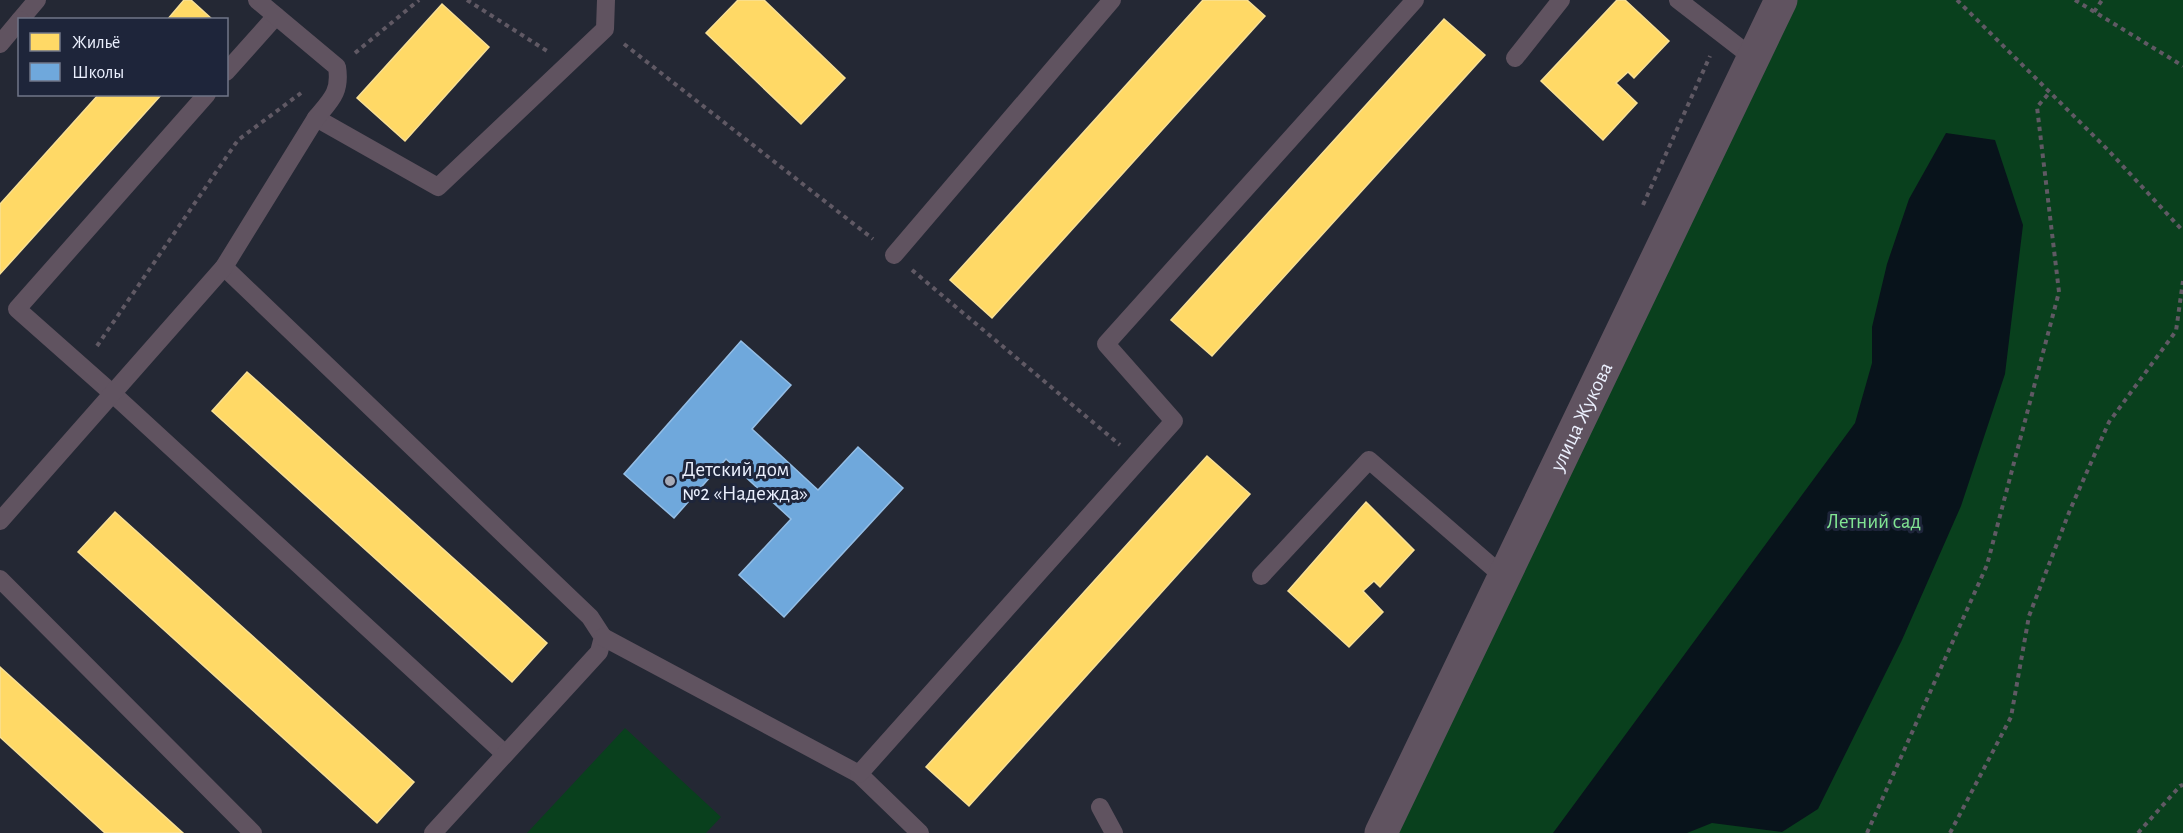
<svg xmlns="http://www.w3.org/2000/svg" width="2183" height="833" font-family="'Alegreya Sans',sans-serif">
	<style>
		.green { fill: #09401d }
		.water { fill: #08131b }
		.homes { fill: #ffd966; stroke: #f9e094; stroke-width: 1.5 }
		.schools { fill: #6fa8dc; stroke: #94bee6; stroke-width: 1.5 }
		.lines { fill: none; stroke-linecap: round; stroke-linejoin: round }
		.path { stroke: #605964; stroke-width: 4; stroke-dasharray: 4.5 4.5; stroke-linecap: butt }
		.service { stroke: #605360; stroke-width: 18 }
		.tertiary { stroke: #605360; stroke-width: 33 }
		.poi-dot { fill: #a5aab7; stroke: #1e253a; stroke-width: 2 }
		.labels { text-anchor: middle; stroke-width: 6; stroke-linejoin: round; paint-order: stroke }
		.street-label { font-size: 21px; fill: #ebf0fe; stroke: #1e253a }
		.poi-label { font-size: 21px; fill: #ebf0fe; stroke: #1e253a; text-anchor: start }
		.park-label { font-size: 21px; fill: #81e493; stroke: #1e253a }
	</style>
	<rect width="100%" height="100%" fill="#242834"/>
	<g class="green">
		<path d="M1787 0H2183V833H1381Z"/>
		<path d="M625 728 721 817 706 833H527Z"/>
	</g>
	<path class="water" d="M1946 133 1995 140 2023 225 2005 374 1961 506 1902 640 1818 809 1782 832 1712 823 1687 833H1553L1855 423 1872 363V327L1887 264 1909 199Z"/>
	<g class="homes">
		<path d="M184 0H191L213 20H167Z"/>
		<path d="M738 0H764L845 78 801 124 706 33Z"/>
		<path d="M1203 0H1247L1265 16 992 318 950 280Z"/>
		<path d="M1617 0H1625L1669 41 1634 78 1628 72 1616 83 1637 103 1603 140 1541 81Z"/>
		<path d="M442 4 489 47 405 141 357 98Z"/>
		<path d="M1444 19 1485 55 1212 356 1171 320Z"/>
		<path d="M99 94H162L0 274V204Z"/>
		<path d="M247 372 547 643 512 682 212 411Z"/>
		<path d="M1207 456 1250 494 969 806 926 767Z"/>
		<path d="M1366 502 1414 550 1380 587 1374 581 1363 591 1383 612 1349 647 1288 591Z"/>
		<path d="M115 512 414 782 377 823 78 552Z"/>
		<path d="M0 667 183 833H105L0 737Z"/>
	</g>
	<path class="schools" d="M741 341 791 385 752 429 818 490 858 447 903 488 784 617 739 575 791 519 726 459 674 518 624 474Z"/>
	<g class="lines">
		<g class="path">
			<path d="M467 0 547 51"/>
			<path d="M1957 0 2108 150 2183 231"/>
			<path d="M2075 0 2183 66"/>
			<path d="M2094 12 2102 0"/>
			<path d="M624 44 873 239"/>
			<path d="M355 53 419 0"/>
			<path d="M1643 205 1710 56"/>
			<path d="M912 270 1120 445"/>
			<path d="M97 346 238 140 301 93"/>
			<path d="M1867 833 1987 565 2059 292 2037 107 2050 92"/>
			<path d="M1950 833 2011 717 2029 616 2070 510 2109 422 2176 331 2183 281"/>
			<path d="M2138 833 2180 786 2183 785"/>
		</g>
		<g class="service">
			<path d="M1678 0 1753 58"/>
			<path d="M20 20 37 0"/>
			<path d="M0 44 20 20"/>
			<path d="M1515 58 1561 0"/>
			<path d="M226 72 276 16"/>
			<path d="M207 94 17 309 113 394 505 754"/>
			<path d="M316 118 438 187 605 29 606 0"/>
			<path d="M894 255 1112 0"/>
			<path d="M224 267 590 617 603 637 599 652 433 833"/>
			<path d="M0 521 224 267 316 118C331 100 341 92 337 67L257 0"/>
			<path d="M1261 576 1369 460 1505 578"/>
			<path d="M0 579 253 833"/>
			<path d="M603 637 859 774 920 833"/>
			<path d="M859 774 1174 421 1106 344 1415 0"/>
			<path d="M1100 807 1114 833"/>
		</g>
		<path class="tertiary" id="s1" d="M1381 833 1781 0"/>
	</g>
	<circle class="poi-dot" cx="670" cy="481" r="6"/>
	<g class="labels">
		<g class="street-label">
			<text dy="7" stroke="none"><textPath href="#s1" startOffset="462">улица Жукова</textPath></text>
		</g>
		<g class="poi-label">
			<text x="682" y="476">Детский дом<tspan x="682" dy="24">№2 «Надежда»</tspan></text>
		</g>
		<g class="park-label">
			<text x="1874" y="528">Летний сад</text>
		</g>
	</g>
	<rect x="18" y="18" width="210" height="78" fill="#1e253a" stroke="#707688" stroke-width="1.5"/>
	<rect x="30" y="33" width="30" height="18" fill="#ffd966" stroke="#707688" stroke-width="1.5"/>
	<text x="72" y="48" font-size="18" fill="#ebf0fe">Жильё</text>
	<rect x="30" y="63" width="30" height="18" fill="#6fa8dc" stroke="#707688" stroke-width="1.5"/>
	<text x="72" y="78" font-size="18" fill="#ebf0fe">Школы</text>
</svg>
